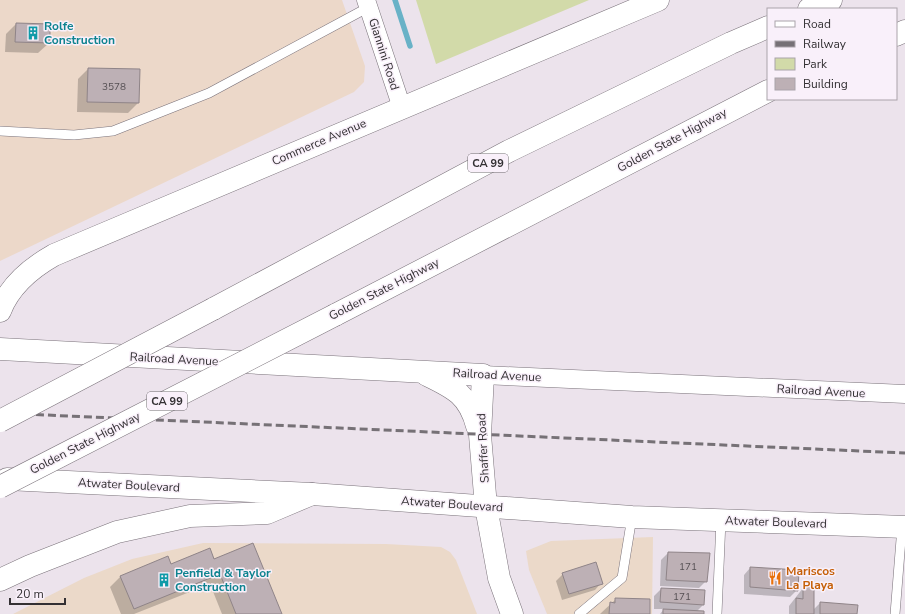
<svg xmlns="http://www.w3.org/2000/svg" width="905" height="614" font-family="'Nunito Sans',sans-serif">
	<style>
		.commercial { fill: #ebd9c9 }
		.industrial { fill: #ecd8c9 }
		.green { fill: #d2daa9 }
		.shadow { fill: #0003 }
		.lines { fill: none; stroke-linecap: round; stroke-linejoin: round }
		.stream { stroke: #69b2c7; stroke-width: 5.5 }
		.building { fill: #bdb0b5; stroke: #8f8488 }
		.service-casing { stroke: #7a727a; stroke-width: 10 }
		.minor-casing { stroke: #7a727a; stroke-width: 19 }
		.tertiary-casing { stroke: #7a727a; stroke-width: 23 }
		.secondary-casing { stroke: #7a727a; stroke-width: 23 }
		.motorway-casing { stroke: #7a727a; stroke-width: 23 }
		.service { stroke: #fff; stroke-width: 9 }
		.minor { stroke: #fff; stroke-width: 18 }
		.tertiary { stroke: #fff; stroke-width: 22 }
		.secondary { stroke: #fff; stroke-width: 22 }
		.motorway { stroke: #fff; stroke-width: 22 }
		.rail { stroke: #767176; stroke-width: 3; stroke-dasharray: 8 4; stroke-linecap: butt }
		.motorway-bridge-casing { stroke: #7a727a; stroke-width: 23; stroke-linecap: butt }
		.motorway-bridge { stroke: #fff; stroke-width: 22 }
		.labels { text-anchor: middle; stroke-width: 3; stroke-linejoin: round; paint-order: stroke }
		.number-label { font-size: 10px; fill: #565054 }
		.shield { fill: #f9f0fa; stroke: #6e6a6f; stroke-width: 1 }
		.shield-label { font-size: 11px; font-weight: bold; fill: #333033 }
		.culture-label { font-size: 12px; font-weight: bold; fill: #0d838f; stroke: #f9f0fa; text-anchor: start }
		.street-label { font-size: 12px; fill: #333033; stroke: #f9f0fa }
		.food-label { font-size: 12px; font-weight: bold; fill: #c56008; stroke: #f9f0fa; text-anchor: start }
	</style>
	<rect width="100%" height="100%" fill="#ece3ec"/>
	<g class="commercial">
		<path d="M653 537 652 614H547L529 570 526 551 551 541Z"/>
		<path d="M203 543 386 544 441 547 450 552 456 560 477 614H13L84 578 132 559Z"/>
	</g>
	<path class="industrial" d="M0 0H342L365 66 364 82 354 92 0 261Z"/>
	<path class="green" d="M416 0H589L436 64Z"/>
	<g class="shadow">
		<path d="M16 24 49 43 38 53 5 52 6 34Z"/>
		<path d="M88 69 139 70 138 103 128 113 77 112 78 79Z"/>
		<path d="M668 553 706 581 699 588 660 586 661 560Z"/>
		<path d="M213 560 281 614H222L210 584 134 614H121L110 587 121 576 170 566Z"/>
		<path d="M750 568 797 590 790 597 744 594V575Z"/>
		<path d="M563 574 601 583 595 590 562 600 556 581Z"/>
		<path d="M803 588 813 610 820 603 856 614H789V606Z"/>
		<path d="M661 589 703 605 696 612 703 614H660L664 609H654V596Z"/>
		<path d="M616 599 649 614H600Z"/>
	</g>
	<g class="lines">
		<path class="stream" d="M395 0 410 46"/>
	</g>
	<g class="building">
		<path d="M16 23 50 24V43L15 42Z"/>
		<path d="M88 68 140 69 139 103 87 102Z"/>
		<path d="M253 543 282 614H236L220 574 134 609 120 576 168 556 171 564 210 548 214 559Z"/>
		<path d="M668 552 710 553 707 582 666 580Z"/>
		<path d="M596 562 603 584 569 594 562 573Z"/>
		<path d="M750 567 799 570 798 591 750 587Z"/>
		<path d="M803 587H814V614H796V598L803 599Z"/>
		<path d="M661 588 705 590 704 605 660 602Z"/>
		<path d="M615 598 650 599V614H609L610 602 615 603Z"/>
		<path d="M820 602 858 605 857 614H820Z"/>
		<path d="M663 609 704 611V614H663Z"/>
	</g>
	<g class="lines">
		<g class="service-casing">
			<g id="service">
				<path d="M0 131 74 135 113 131 209 93 369 7"/>
				<path d="M579 614 622 578 632 517"/>
				<path d="M717 614 721 520"/>
				<path d="M895 614 902 527"/>
			</g>
		</g>
		<g class="minor-casing">
			<g id="minor">
				<path d="M366 0 402 108"/>
				<path d="M483 375 905 394"/>
			</g>
		</g>
		<g class="tertiary-casing">
			<g id="tertiary">
				<path d="M0 311C10 285 31 268 54 255L658 0"/>
				<path d="M0 349 483 375 480 435 486 507"/>
				<path d="M427 375C454 388 469 395 477 426"/>
			</g>
		</g>
		<g class="secondary-casing">
			<g id="secondary">
				<path d="M7 479 312 494 632 517 905 527"/>
				<path d="M486 507 499 578 512 614"/>
			</g>
		</g>
		<g class="motorway-casing">
			<g id="motorway">
				<path d="M809 9 831 0"/>
				<path d="M896 35 905 31"/>
				<path d="M213 309 509 151 731 43 768 27"/>
				<path d="M335 315 768 91"/>
				<path d="M0 580 30 566 117 532 190 516 267 513 312 494"/>
			</g>
		</g>
		<use href="#service" class="service"/>
		<use href="#minor" class="minor"/>
		<use href="#tertiary" class="tertiary"/>
		<use href="#secondary" class="secondary"/>
		<use href="#motorway" class="motorway"/>
		<path class="rail" d="M0 413 905 453"/>
		<g class="motorway-bridge-casing">
			<g id="motorway-bridge">
				<path d="M0 421 213 309"/>
				<path d="M0 487 335 315"/>
			</g>
		</g>
		<use href="#motorway-bridge" class="motorway-bridge"/>
	</g>
	<defs>
		<g id="building-bare" transform="scale(1.08)"><path d="M-4-6H4V6H1V3H-1V6H-4ZM-2.5-4.3h1.7v1.8h-1.7ZM.8-4.3h1.7v1.8H.8ZM-2.5-1h1.7V.8h-1.7ZM.8-1h1.7V.8H.8Z" fill="#0f9aa8" stroke="#f9f0fa" stroke-width="2.5" paint-order="stroke"/></g>
		<g id="restaurant-bare" transform="scale(1.08)"><path d="M-5-6h1v4h1v-4h1v4h1v-4h1v5L-1.5 .5V6h-2V.5L-5-1ZM5-6V6H3V1.5H1.5Q1.5-4 5-6Z" fill="#e8710a" stroke="#f9f0fa" stroke-width="2.5" paint-order="stroke"/></g>
	</defs>
	<g fill-rule="evenodd">
		<use href="#building-bare" x="33" y="33"/>
		<use href="#restaurant-bare" x="775" y="578"/>
		<use href="#building-bare" x="164" y="580"/>
	</g>
	<g class="labels">
		<g class="number-label">
			<text x="114" y="90">3578</text>
			<text x="688" y="570">171</text>
			<text x="682" y="600">171</text>
		</g>
		<g class="shield">
			<rect x="468" y="154" width="40" height="18" rx="3"/>
			<rect x="147" y="392" width="40" height="18" rx="3"/>
		</g>
		<g class="shield-label">
			<text x="488" y="167">CA 99</text>
			<text x="167" y="405">CA 99</text>
		</g>
		<g class="culture-label">
			<text x="44" y="30">Rolfe<tspan x="44" dy="14">Construction</tspan></text>
			<text x="175" y="577">Penfield &amp; Taylor<tspan x="175" dy="14">Construction</tspan></text>
		</g>
		<g class="street-label">
			<text transform="translate(384 54) rotate(72)" y="4">Giannini Road</text>
			<text transform="translate(672 140) rotate(-28)" y="4">Golden State Highway</text>
			<text transform="translate(319 142) rotate(-23)" y="4">Commerce Avenue</text>
			<text transform="translate(384 289) rotate(-27)" y="4">Golden State Highway</text>
			<text transform="translate(174 359) rotate(3)" y="4">Railroad Avenue</text>
			<text transform="translate(497 375) rotate(3)" y="4">Railroad Avenue</text>
			<text transform="translate(821 391) rotate(3)" y="4">Railroad Avenue</text>
			<text transform="translate(85 443) rotate(-27)" y="4">Golden State Highway</text>
			<text transform="translate(483 448) rotate(-93)" y="4">Shaffer Road</text>
			<text transform="translate(129 485) rotate(3)" y="4">Atwater Boulevard</text>
			<text transform="translate(452 504) rotate(4)" y="4">Atwater Boulevard</text>
			<text transform="translate(776 522) rotate(2)" y="4">Atwater Boulevard</text>
		</g>
		<g class="food-label">
			<text x="786" y="575">Mariscos<tspan x="786" dy="14">La Playa</tspan></text>
		</g>
	</g>
	<rect x="767" y="8" width="130" height="92" fill="#f9f0fa" stroke="#aaa3aa"/>
	<rect x="775" y="21" width="20" height="6" fill="#ffffff" stroke="#aaa3aa"/>
	<text x="803" y="28" font-size="12" fill="#333033">Road</text>
	<rect x="775" y="41" width="20" height="6" fill="#767176" stroke="#aaa3aa"/>
	<text x="803" y="48" font-size="12" fill="#333033">Railway</text>
	<rect x="775" y="58" width="20" height="12" fill="#d2daa9" stroke="#aaa3aa"/>
	<text x="803" y="68" font-size="12" fill="#333033">Park</text>
	<rect x="775" y="78" width="20" height="12" fill="#bdb0b5" stroke="#aaa3aa"/>
	<text x="803" y="88" font-size="12" fill="#333033">Building</text>
	<path d="M10 598v6h55v-6" fill="none" stroke="#333033" stroke-width="2"/>
	<text x="16" y="598" font-size="12" fill="#333033" stroke="#f9f0fa" stroke-width="3" paint-order="stroke">20 m</text>
</svg>
